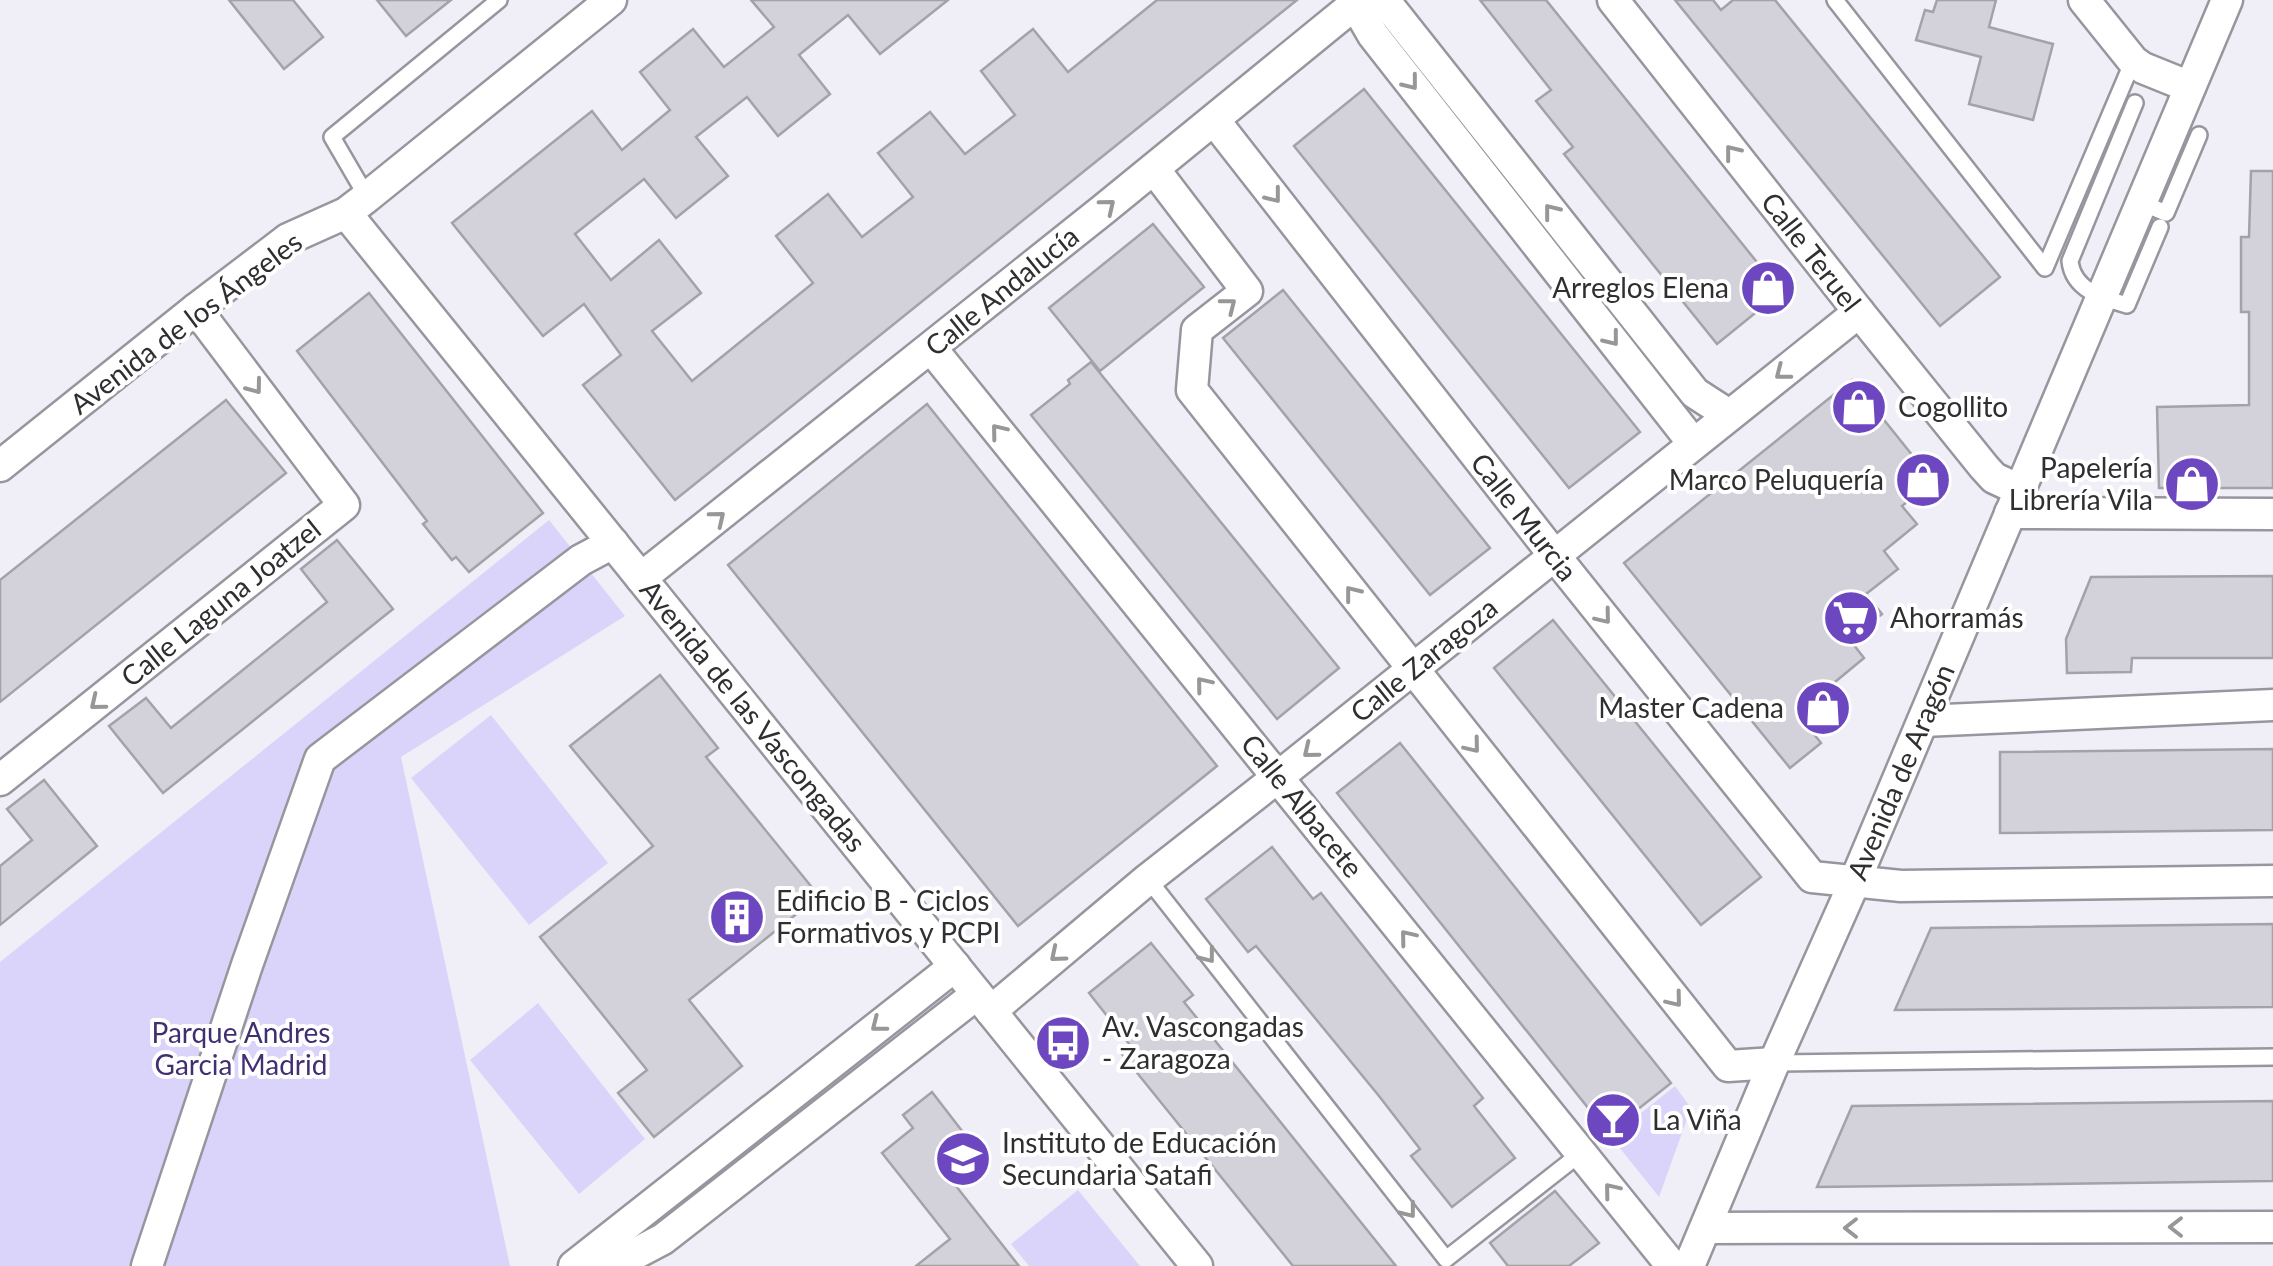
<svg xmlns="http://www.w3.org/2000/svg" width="2273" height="1266" font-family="Lato,sans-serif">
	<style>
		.green { fill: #dbd4fa }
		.building { fill: #d3d1d9; stroke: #a3a2a9; stroke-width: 2.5 }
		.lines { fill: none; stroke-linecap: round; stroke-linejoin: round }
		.lane-casing { stroke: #97969e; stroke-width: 20 }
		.street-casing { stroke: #97969e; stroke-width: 35 }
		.lane { stroke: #fff; stroke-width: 15 }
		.street { stroke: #fff; stroke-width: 30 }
		.oneway { stroke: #979798 }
		.labels { text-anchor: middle; stroke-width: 8; stroke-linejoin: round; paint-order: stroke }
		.street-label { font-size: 28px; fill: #2f2f32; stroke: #fff }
		.poi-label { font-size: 28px; fill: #2f2f32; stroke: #fff; text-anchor: start }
		.park-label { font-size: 28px; fill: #422f71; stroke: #fff }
	</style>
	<rect width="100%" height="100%" fill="#f0eff7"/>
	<g class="green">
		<path d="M549 520 625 616 401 757 510 1266H0V962Z"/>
		<path d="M491 715 608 863 529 925 411 778Z"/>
		<path d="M538 1003 645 1139 579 1194 470 1060Z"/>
		<path d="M1675 1086 1691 1108 1659 1197 1611 1137Z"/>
		<path d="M1078 1190 1140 1266H1029L1011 1244Z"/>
	</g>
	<g class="building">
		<path d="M229 0H293L323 37 284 69Z"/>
		<path d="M377 0H451L406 36Z"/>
		<path d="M751 0H948L880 54 848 15 799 55 830 94 778 136 747 97 696 137 728 176 676 218 644 179 575 234 611 280 659 240 701 293 652 331 692 381 813 283 776 236 828 194 862 237 913 197 878 153 930 112 965 154 1015 115 981 71 1033 29 1068 72 1157 0H1297L675 500 583 385 621 355 584 304 543 336 452 223 592 111 622 150 670 110 640 72 693 29 724 67 774 27Z"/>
		<path d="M1480 0H1546L1781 292 1717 344 1564 154 1573 147 1536 101 1551 90Z"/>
		<path d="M1675 0H1713L1721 10 1733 0H1775L2000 277 1940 326Z"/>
		<path d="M1937 0H1996L1989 27 2053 44 2033 120 1969 104 1981 57 1916 40 1925 10 1933 12Z"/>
		<path d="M1364 89 1640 432 1569 488 1294 146Z"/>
		<path d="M2251 171H2273V488H2159L2157 407 2249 405V312H2241V237H2249Z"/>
		<path d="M1153 224 1204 287 1100 371 1049 308Z"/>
		<path d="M1283 290 1490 548 1430 595 1223 338Z"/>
		<path d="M369 293 543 513 469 572 456 557 452 560 423 524 427 521 297 351Z"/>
		<path d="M1091 362 1339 668 1277 719 1031 415 1070 384 1068 380Z"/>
		<path d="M1852 380 1933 481 1902 506 1917 524 1884 551 1898 569 1866 594 1882 614 1850 640 1864 658 1829 687 1839 698 1806 724 1821 743 1790 768 1624 563Z"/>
		<path d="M226 400 286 473 0 702V580Z"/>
		<path d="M927 404 1217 766 1018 926 728 565Z"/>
		<path d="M337 540 393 609 163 793 109 726 146 698 171 728 306 619 327 602 301 569Z"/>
		<path d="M2273 576V658H2132L2131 672 2067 673 2066 639 2091 577Z"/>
		<path d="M1553 620 1761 877 1701 925 1494 668Z"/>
		<path d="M660 675 718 748 706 757 819 896 689 1000 742 1066 654 1137 618 1093 647 1070 540 937 653 846 570 746Z"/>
		<path d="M1400 743 1671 1083 1608 1133 1337 793Z"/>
		<path d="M2273 749V830L2000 833V752Z"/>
		<path d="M44 780 97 846 0 925V866L32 840 7 809Z"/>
		<path d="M1272 847 1313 899 1321 893 1483 1098 1474 1106 1515 1158 1452 1207 1411 1156 1420 1149 1379 1096 1256 946 1248 952 1206 899Z"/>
		<path d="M2273 924V1007L1895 1010 1931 928Z"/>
		<path d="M1151 943 1193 995 1184 1002 1396 1266H1293L1121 1053 1130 1045 1089 993Z"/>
		<path d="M932 1092 986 1162 956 1186 1019 1266H916L950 1239 882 1153 913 1128 903 1115Z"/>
		<path d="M2273 1101V1181L1817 1187 1852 1106Z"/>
		<path d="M1555 1191 1599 1243 1569 1266H1508L1490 1243Z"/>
	</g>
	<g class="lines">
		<g class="lane-casing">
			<g id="lane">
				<path d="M1835 0 2045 268 2133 61"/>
				<path d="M2135 103 2070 261C2073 290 2102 298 2127 305L2160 227"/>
				<path d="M367 197 332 137 499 0"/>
				<path d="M2142 203 2166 213 2199 135"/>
				<path d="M1148 879 1446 1259 1581 1153"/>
				<path d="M1774 1063 2273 1057"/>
			</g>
		</g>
		<g class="street-casing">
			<g id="street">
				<path d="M1384 0 1695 393 1729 415"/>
				<path d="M1613 0 1859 312 1984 467 1994 478 2020 490"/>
				<path d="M2084 0 2133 61 2143 68 2190 87"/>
				<path d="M1355 4 1373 35 1693 443"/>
				<path d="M1214 120 1554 555 1812 877 1901 886 2273 881"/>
				<path d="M1154 169 1247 291 1197 330 1192 390 1728 1066 1774 1063"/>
				<path d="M346 213 1197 1266"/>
				<path d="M931 348 1672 1266"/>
				<path d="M0 466 196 309 288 239 346 213 367 197 611 0"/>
				<path d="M2010 513 2273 514"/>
				<path d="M641 578 1104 209 1360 0"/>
				<path d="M1923 721 2273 705"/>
				<path d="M0 780 344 505 196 309"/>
				<path d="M991 1011 1148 879 1278 777 1859 312"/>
				<path d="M1707 1228 2273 1227"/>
				<path d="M147 1266 247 965 320 759 581 560 613 543"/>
				<path d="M574 1266 955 966"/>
				<path d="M612 1266 663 1239 977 994"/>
				<path d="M1689 1266 1774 1063 1855 881 2227 0"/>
			</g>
		</g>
		<use href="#lane" class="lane"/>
		<use href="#street" class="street"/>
	</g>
	<defs><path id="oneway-chevron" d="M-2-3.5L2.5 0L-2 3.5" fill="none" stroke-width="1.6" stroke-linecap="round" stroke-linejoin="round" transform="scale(2.5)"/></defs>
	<g class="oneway">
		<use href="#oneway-chevron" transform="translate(1411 83) rotate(52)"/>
		<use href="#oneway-chevron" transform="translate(1732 152) rotate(-128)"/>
		<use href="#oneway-chevron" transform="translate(1274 196) rotate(52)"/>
		<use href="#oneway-chevron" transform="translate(1108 206) rotate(-39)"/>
		<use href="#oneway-chevron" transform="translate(1551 211) rotate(-128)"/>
		<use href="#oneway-chevron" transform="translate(1229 305) rotate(-38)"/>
		<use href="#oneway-chevron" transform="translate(1612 339) rotate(52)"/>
		<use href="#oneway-chevron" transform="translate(1782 373) rotate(142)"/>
		<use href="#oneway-chevron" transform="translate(255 387) rotate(53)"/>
		<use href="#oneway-chevron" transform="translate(998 431) rotate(-129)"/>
		<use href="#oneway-chevron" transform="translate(718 518) rotate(-39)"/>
		<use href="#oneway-chevron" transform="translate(1352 593) rotate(-128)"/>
		<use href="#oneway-chevron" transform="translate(1604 617) rotate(51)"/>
		<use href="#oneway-chevron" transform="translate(1203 684) rotate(-129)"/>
		<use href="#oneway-chevron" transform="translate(97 703) rotate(141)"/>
		<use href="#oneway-chevron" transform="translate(1473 746) rotate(51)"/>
		<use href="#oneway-chevron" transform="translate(1310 751) rotate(141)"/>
		<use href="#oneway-chevron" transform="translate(1407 937) rotate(-129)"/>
		<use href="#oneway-chevron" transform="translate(1057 955) rotate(140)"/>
		<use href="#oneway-chevron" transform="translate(1208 956) rotate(52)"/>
		<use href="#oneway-chevron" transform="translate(1675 1000) rotate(51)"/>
		<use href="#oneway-chevron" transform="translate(878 1025) rotate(142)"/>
		<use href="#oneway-chevron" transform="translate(1611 1190) rotate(-129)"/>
		<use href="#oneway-chevron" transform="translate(1409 1211) rotate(52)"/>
		<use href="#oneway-chevron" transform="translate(2176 1227) rotate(180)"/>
		<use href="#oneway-chevron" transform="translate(1851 1228) rotate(180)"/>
	</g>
	<defs>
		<g id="shop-disc" transform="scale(2.875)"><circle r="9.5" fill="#6d47bf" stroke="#fff"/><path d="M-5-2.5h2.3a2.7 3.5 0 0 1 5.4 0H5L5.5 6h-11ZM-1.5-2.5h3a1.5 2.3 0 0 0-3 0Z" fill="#fff"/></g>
		<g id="supermarket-disc" transform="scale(2.875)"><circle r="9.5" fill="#6d47bf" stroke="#fff"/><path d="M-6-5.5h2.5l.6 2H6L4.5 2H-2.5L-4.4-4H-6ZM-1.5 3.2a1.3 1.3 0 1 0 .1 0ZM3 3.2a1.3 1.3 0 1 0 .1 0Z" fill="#fff"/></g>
		<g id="building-disc" transform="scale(2.875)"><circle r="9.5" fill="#6d47bf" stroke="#fff"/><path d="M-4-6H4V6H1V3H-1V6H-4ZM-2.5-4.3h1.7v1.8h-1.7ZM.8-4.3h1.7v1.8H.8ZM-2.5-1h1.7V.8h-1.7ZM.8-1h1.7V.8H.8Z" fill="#fff"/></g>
		<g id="bus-disc" transform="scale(2.875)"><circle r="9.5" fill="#6d47bf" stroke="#fff"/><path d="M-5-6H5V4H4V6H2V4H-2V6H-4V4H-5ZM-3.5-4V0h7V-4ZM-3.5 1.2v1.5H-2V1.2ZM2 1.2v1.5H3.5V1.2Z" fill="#fff"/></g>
		<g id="bar-disc" transform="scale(2.875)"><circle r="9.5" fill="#6d47bf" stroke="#fff"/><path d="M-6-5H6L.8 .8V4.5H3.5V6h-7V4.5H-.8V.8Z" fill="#fff"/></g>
		<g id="school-disc" transform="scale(2.875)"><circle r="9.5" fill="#6d47bf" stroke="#fff"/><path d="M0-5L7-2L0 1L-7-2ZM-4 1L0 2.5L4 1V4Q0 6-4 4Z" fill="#fff"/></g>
	</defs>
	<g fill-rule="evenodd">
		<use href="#shop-disc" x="1768" y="288"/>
		<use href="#shop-disc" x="1859" y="407"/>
		<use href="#shop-disc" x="1923" y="480"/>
		<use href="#shop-disc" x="2192" y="484"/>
		<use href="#supermarket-disc" x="1851" y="618"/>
		<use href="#shop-disc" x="1823" y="708"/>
		<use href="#building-disc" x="737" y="917"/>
		<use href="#bus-disc" x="1063" y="1043"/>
		<use href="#bar-disc" x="1613" y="1120"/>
		<use href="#school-disc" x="963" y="1159"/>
	</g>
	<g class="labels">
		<g class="street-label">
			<text transform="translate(1811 252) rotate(52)" y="10">Calle Teruel</text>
			<text transform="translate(1002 291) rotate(-39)" y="10">Calle Andalucía</text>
			<text transform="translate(186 323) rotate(-37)" y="10">Avenida de los Ángeles</text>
			<text transform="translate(1524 517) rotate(52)" y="10">Calle Murcia</text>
			<text transform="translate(221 603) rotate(-39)" y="10">Calle Laguna Joatzel</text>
			<text transform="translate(1424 660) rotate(-39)" y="10">Calle Zaragoza</text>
			<text transform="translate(753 716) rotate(51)" y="10">Avenida de las Vascongadas</text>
			<text transform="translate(1901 772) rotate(-67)" y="10">Avenida de Aragón</text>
			<text transform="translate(1302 806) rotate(51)" y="10">Calle Albacete</text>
		</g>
		<g class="poi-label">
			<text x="1729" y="298" text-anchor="end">Arreglos Elena</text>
			<text x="1898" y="417">Cogollito</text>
			<text x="2153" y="478" text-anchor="end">Papelería<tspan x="2153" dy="32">Librería Vila</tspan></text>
			<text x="1884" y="490" text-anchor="end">Marco Peluquería</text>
			<text x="1890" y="628">Ahorramás</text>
			<text x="1784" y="718" text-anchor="end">Master Cadena</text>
			<text x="776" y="911">Edificio B - Ciclos<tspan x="776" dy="32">Formativos y PCPI</tspan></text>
			<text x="1102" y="1037">Av. Vascongadas<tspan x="1102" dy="32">- Zaragoza</tspan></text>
			<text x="1652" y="1130">La Viña</text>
			<text x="1002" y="1153">Instituto de Educación<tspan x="1002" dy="32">Secundaria Satafi</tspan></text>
		</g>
		<g class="park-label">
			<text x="241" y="1043">Parque Andres<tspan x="241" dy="32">Garcia Madrid</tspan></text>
		</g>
	</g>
</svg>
